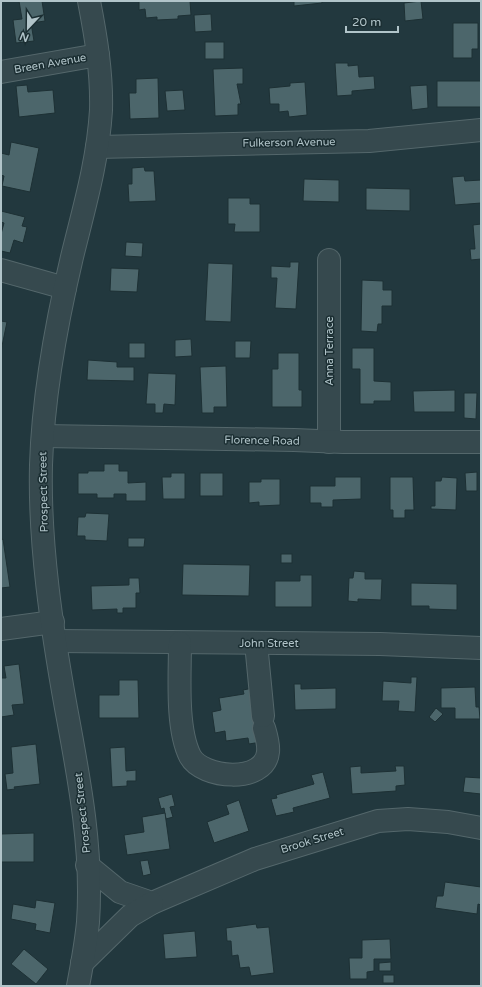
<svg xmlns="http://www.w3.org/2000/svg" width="482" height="987" font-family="'Varela Round',sans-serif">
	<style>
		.building { fill: #4c666b; stroke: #1d3034 }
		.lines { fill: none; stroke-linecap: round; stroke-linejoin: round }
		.minor-casing { stroke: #54676b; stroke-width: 24 }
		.minor { stroke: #36494e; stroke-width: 22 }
		.labels { text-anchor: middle; stroke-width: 3; stroke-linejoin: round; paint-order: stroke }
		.street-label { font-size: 11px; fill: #b1c4c9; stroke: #1b2e32 }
	</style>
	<rect width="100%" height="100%" fill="#22383e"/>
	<g class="building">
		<path d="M19 1H42L45 21 31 23 34 41 16 43 13 20 22 19Z"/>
		<path d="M139 1H190L191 15 178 16V19L157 20V17L146 18 145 9 139 10Z"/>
		<path d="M294 1H322V3L294 6Z"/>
		<path d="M421 1 423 19 405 21 404 3Z"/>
		<path d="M211 14 212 31 195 32 194 15Z"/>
		<path d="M453 23H478V49H472V58H453Z"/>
		<rect x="205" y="42" width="19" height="17"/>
		<path d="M335 63H348V66L358 65 359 77 374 76 375 89 352 91V95L337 96Z"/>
		<path d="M243 68V84H237L241 104H238V115L215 116 213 69Z"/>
		<path d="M158 78 159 118 130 119 129 93H136V79Z"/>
		<rect x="437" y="81" width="44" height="26"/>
		<path d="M305 82 307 115 289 117 288 111 279 112V104H270L269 88 290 86V83Z"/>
		<path d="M27 85 28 92 53 90 55 113 19 117 16 86Z"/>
		<path d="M427 85 428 108 412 110 410 86Z"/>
		<path d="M183 90 185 110 167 111 165 91Z"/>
		<path d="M11 142 39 148 30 192 2 186 4 176 1 175V153L9 155Z"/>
		<path d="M144 167 145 171H154L156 201 129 202 128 184H132V168Z"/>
		<path d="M464 176 465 181 481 180V203L455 205 452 177Z"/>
		<path d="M304 179 339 180V202L303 201Z"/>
		<path d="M366 188 410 189V211L366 210Z"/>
		<path d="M228 198H250V204H260V232H234L235 224H228Z"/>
		<path d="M1 211 25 217 22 226 27 227 23 243 14 240 10 253 1 251V234L4 223 1 222Z"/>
		<path d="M481 224V259L471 260 470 249H475L473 225Z"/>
		<path d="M126 242 143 243 142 257 125 256Z"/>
		<path d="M290 262H299L296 309 275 308 277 278H271V266L290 267Z"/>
		<path d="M208 263 233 264 231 322 205 321Z"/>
		<path d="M111 268 139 269 137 292 110 291Z"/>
		<path d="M362 280 383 281V290H392V306H382V324H378L377 332 361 331Z"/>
		<path d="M1 321 7 322 1 351Z"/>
		<path d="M191 339 192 356 175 357V340Z"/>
		<path d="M235 341H251L250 358H235Z"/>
		<rect x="129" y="343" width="16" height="15"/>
		<path d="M352 348H374V381L391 382V401H374V404H360V369H352Z"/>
		<path d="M278 353H299V390H302V407H272V369H278Z"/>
		<path d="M88 360 117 362V367H134V381L87 380Z"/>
		<path d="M226 366 227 407H214V413H202L200 367Z"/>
		<path d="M148 373 176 374 175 405 164 404 163 413H155V404H146Z"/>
		<path d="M455 390V412H414L413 391Z"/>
		<path d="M464 393H477L476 419 464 418Z"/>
		<path d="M104 464H119V471H128V483L146 482V501H126V494H114V498H97V494H78V473H88V471H104Z"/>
		<path d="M477 472V491H466L465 473Z"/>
		<path d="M171 473H185V499H163L162 477H171Z"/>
		<rect x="200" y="473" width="23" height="23"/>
		<path d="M335 477H361V499L333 500V507H321V503H310V486H335Z"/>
		<path d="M390 477H413L414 510H405V518H393V510H390Z"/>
		<path d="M442 477 457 478 456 510 431 509V506H435V481H441Z"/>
		<path d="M261 479H280V505L259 506V502L249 503V482H261Z"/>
		<path d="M86 513 109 514 107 541 85 540V536H77L78 517H85Z"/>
		<path d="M128 538H145L144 547H128Z"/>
		<path d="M3 539 10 587 1 588V540Z"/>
		<rect x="281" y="554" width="11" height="9"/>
		<path d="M183 564 250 565 249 596 182 595Z"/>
		<path d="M354 571 365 572V579H382L381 600 358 599V602L348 601 349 578H353Z"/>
		<path d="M300 575H312V607H275V581H300Z"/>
		<path d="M129 578H139L140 593H136V608H123V613H117V609L92 610 91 586 129 585Z"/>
		<path d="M411 583 457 584V610L429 609V606H411Z"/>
		<path d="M19 664 24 704 12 705 14 715 1 717V678H6L4 666Z"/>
		<path d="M411 677H417L415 712 398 711 399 701H382L383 681 411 683Z"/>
		<path d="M119 680H138L139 718H99V695H119Z"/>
		<path d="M294 684H301V689L336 688V709L295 710Z"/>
		<path d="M475 687 476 707H479L480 719H455V708H441V688Z"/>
		<path d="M253 688 261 742 249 744 248 738 226 741 225 731 215 733 212 712 221 710 219 698 244 694 243 690Z"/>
		<path d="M436 708 443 714 435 722 429 717Z"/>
		<path d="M36 744 40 784 14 787 15 789 7 790 5 774 13 773 11 747Z"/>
		<path d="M125 747 126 771 136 770V781H127V786L112 787 110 748Z"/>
		<path d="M361 766V773L396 771 395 766H404L405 785 396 786V791L352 794 350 767Z"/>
		<path d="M323 772 330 798 293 808 294 812 276 816 271 799 277 798 276 795 314 784 311 775Z"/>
		<path d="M465 777 481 778V794L463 792Z"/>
		<path d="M172 794 175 806 170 807 173 817 166 819 164 808 161 809 158 798Z"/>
		<path d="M239 800 249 831 214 843 207 822 229 814 226 805Z"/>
		<path d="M165 813 170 849 127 855 124 835 144 832 142 817Z"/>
		<path d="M34 833V862H1V834Z"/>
		<path d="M148 860 151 874 143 876 140 861Z"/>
		<path d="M445 882 481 887V905L478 904 477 914 435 908 437 896H443Z"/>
		<path d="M36 900 55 903 50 933 35 930 36 924 11 919 13 904 35 908Z"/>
		<path d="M256 924 257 928 269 927 274 973 251 976 249 967 240 968 238 955 232 956 231 941H227L226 928Z"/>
		<path d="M195 931 197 957 165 959 163 934Z"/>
		<path d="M390 939 391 959H374V971L367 972V979H350L349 958H362V940Z"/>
		<path d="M24 949 48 969 36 984 11 964Z"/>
		<path d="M391 962V971H379V963Z"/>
		<rect x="383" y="975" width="11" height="8"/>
	</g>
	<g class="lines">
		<g class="minor-casing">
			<g id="minor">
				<path d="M1 72 98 55"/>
				<path d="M97 147 369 141 481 130"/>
				<path d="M329 260V442"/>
				<path d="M1 270 65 288"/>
				<path d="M43 436 294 440 343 442H481"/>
				<path d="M1 629 53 622"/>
				<path d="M56 641 380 644 481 648"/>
				<path d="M180 643C180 675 176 728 190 756 202 779 265 784 268 752 269 744 266 735 264 728"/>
				<path d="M256 643 263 716"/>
				<path d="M87 865 120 892 152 903 255 859 378 821 408 819 448 822 481 828"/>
				<path d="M82 963 130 916 152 903"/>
				<path d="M78 986C82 965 86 943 88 922 93 850 79 778 66 708 52 630 39 544 41 465 43 395 56 325 72 257 84 208 98 161 101 110 102 73 96 37 89 1"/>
			</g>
		</g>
		<use href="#minor" class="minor"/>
	</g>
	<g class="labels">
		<g class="street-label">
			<text transform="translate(50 63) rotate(-10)" y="4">Breen Avenue</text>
			<text transform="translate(289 142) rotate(-1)" y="4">Fulkerson Avenue</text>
			<text transform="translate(329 351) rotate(-90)" y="4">Anna Terrace</text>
			<text transform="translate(262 440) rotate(1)" y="4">Florence Road</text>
			<text transform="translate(43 492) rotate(-91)" y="4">Prospect Street</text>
			<text x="269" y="647">John Street</text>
			<text transform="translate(82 813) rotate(-96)" y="4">Prospect Street</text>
			<text transform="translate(312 840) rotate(-17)" y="4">Brook Street</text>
		</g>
	</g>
	<rect width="482" height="987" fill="none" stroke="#b1c4c9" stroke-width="4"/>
	<g transform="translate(28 28) rotate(202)" stroke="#1b2e32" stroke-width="3" paint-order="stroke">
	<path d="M0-3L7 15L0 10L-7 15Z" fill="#b1c4c9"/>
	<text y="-6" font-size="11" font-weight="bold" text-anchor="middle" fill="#b1c4c9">N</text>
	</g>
	<path d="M346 26v6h52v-6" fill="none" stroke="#b1c4c9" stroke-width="2"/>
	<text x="352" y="26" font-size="12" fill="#b1c4c9" stroke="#1b2e32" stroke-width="3" paint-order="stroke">20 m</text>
</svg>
